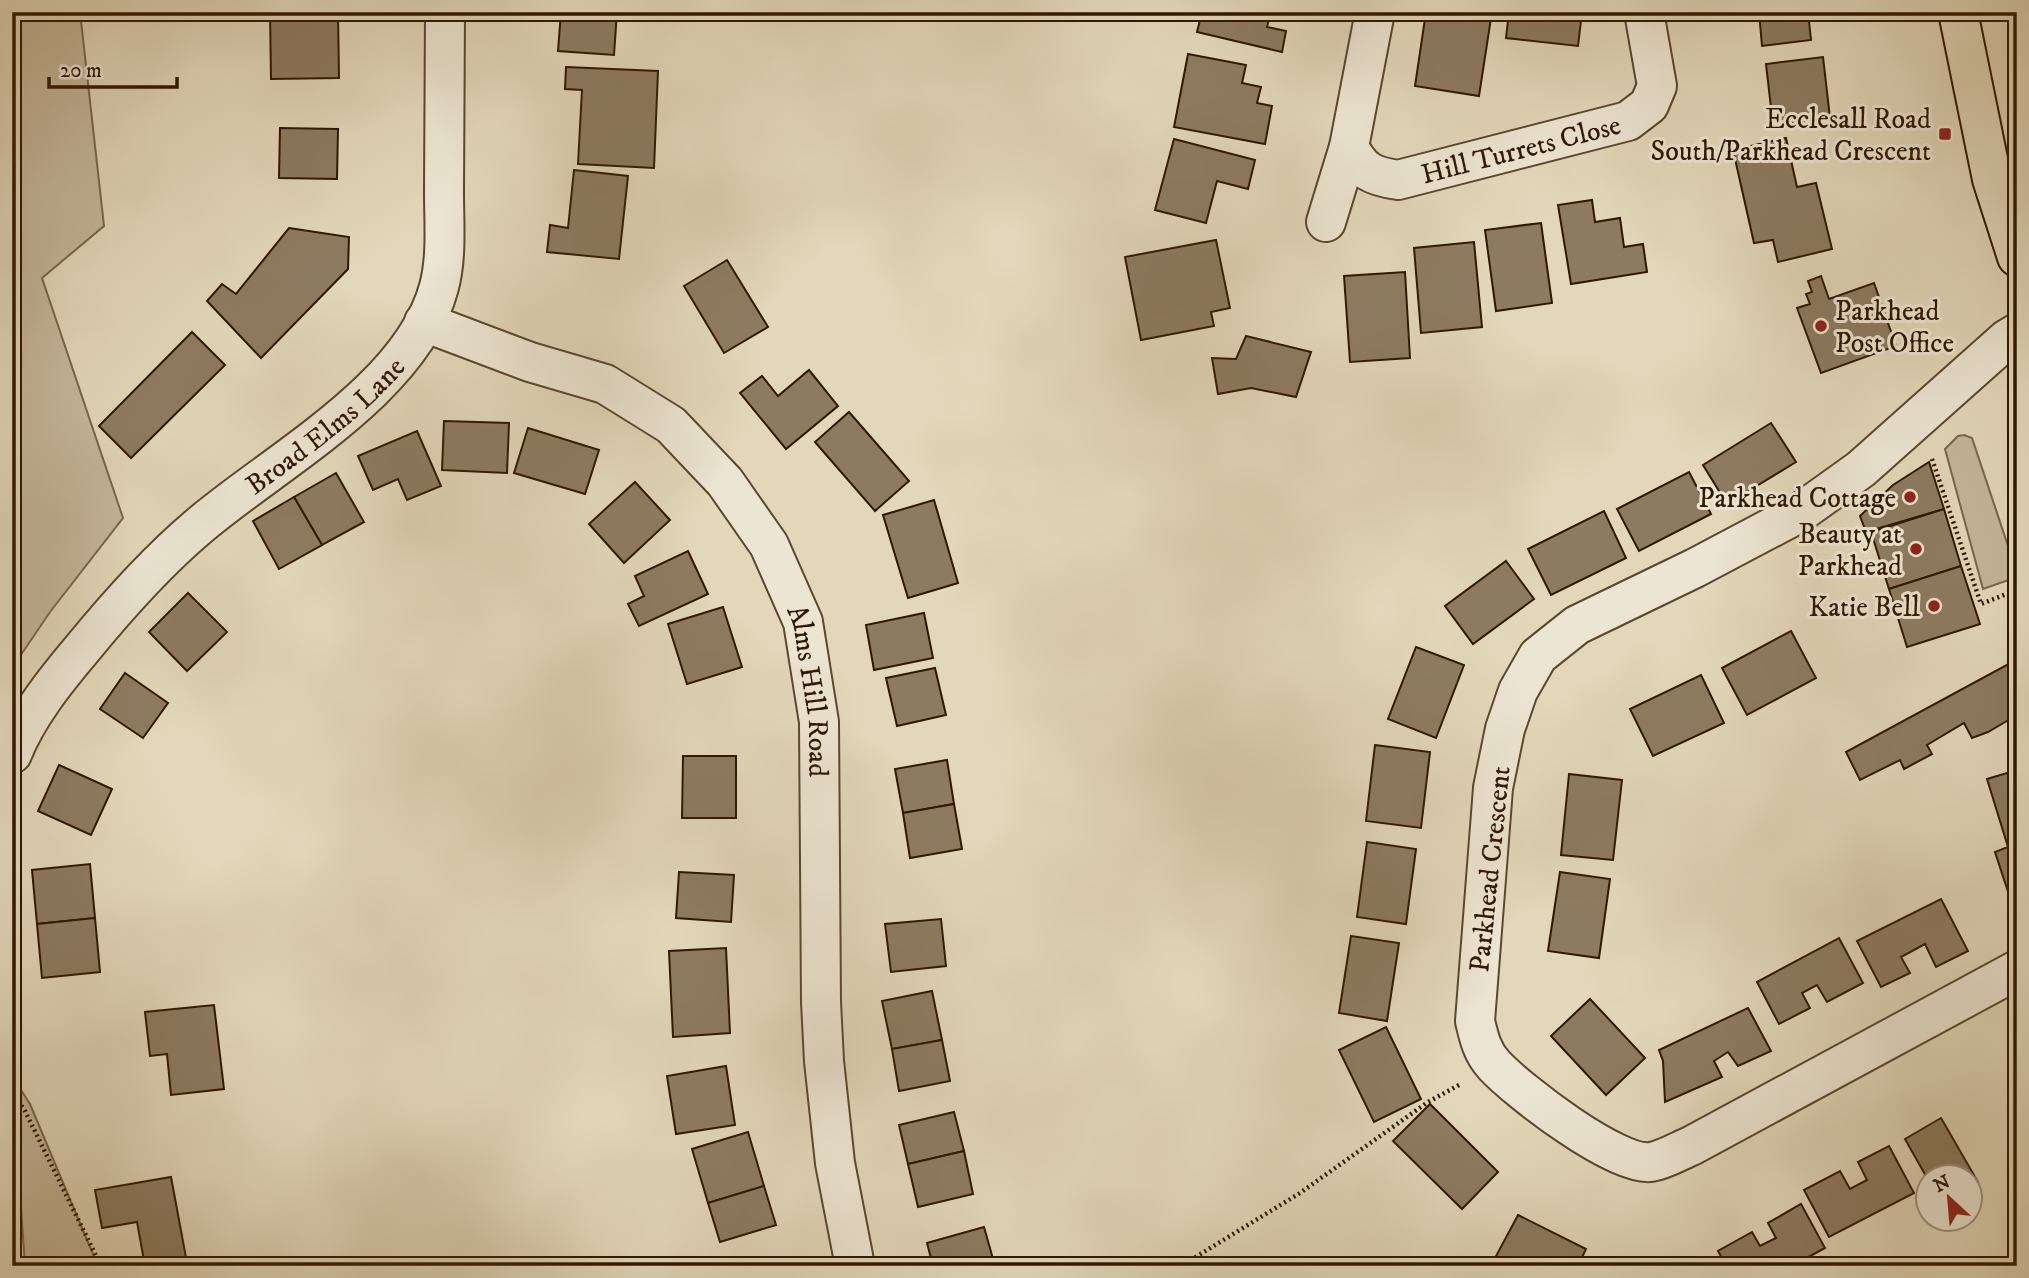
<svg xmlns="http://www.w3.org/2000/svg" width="2029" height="1278" font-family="'IM FELL DW Pica',serif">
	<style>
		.green { fill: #c4b69a; stroke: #7a664d; stroke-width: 2 }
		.building { fill: #8d7b61; stroke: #301700; stroke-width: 2 }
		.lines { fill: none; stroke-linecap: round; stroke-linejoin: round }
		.minor-casing { stroke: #5c472e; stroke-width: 42 }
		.major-casing { stroke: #301700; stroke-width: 42 }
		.path { stroke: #301700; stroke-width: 4.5; stroke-dasharray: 2 3.5; stroke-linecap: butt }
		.minor { stroke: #ece5d2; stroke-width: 38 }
		.major { stroke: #e2d7ba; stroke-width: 38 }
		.poi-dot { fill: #8f2418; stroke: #ece5d2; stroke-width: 2.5 }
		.labels { text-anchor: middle; stroke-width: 6; stroke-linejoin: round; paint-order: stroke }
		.poi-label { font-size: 28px; fill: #301700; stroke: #ece5d2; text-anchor: end }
		.street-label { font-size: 28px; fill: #301700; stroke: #ece5d2 }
	</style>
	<rect width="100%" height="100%" fill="#e2d7ba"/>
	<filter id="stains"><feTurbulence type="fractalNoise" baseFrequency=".00286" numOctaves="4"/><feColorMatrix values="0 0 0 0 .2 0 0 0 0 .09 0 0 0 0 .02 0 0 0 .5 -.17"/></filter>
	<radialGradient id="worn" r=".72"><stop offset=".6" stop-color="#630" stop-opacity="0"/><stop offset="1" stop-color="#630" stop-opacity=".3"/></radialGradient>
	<g class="green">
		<path d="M12 12H80L104 226 42 278 123 518 50 612 12 668Z"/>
		<path d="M1964 435 1972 438 2017 573V577L1983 589 1945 449 1958 436Z"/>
		<path d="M12 1076 30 1104 98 1266H25Z"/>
	</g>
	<g class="building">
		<path d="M270 12H338L339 78 271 79Z"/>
		<path d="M561 12H617L614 55 558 51Z"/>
		<path d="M1202 12H1271L1267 27 1286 31 1282 52 1197 32Z"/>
		<path d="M1426 12H1453L1491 18 1479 96 1415 86Z"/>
		<path d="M1509 12H1582L1578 46 1506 38Z"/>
		<path d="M1759 12H1808L1811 40 1762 46Z"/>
		<path d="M1188 54 1246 65 1242 83 1261 87 1257 103 1272 106 1265 144 1174 127Z"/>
		<path d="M1823 57 1830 118 1773 125 1766 64Z"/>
		<path d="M566 67 658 71 654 168 578 164 582 90 565 89Z"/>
		<path d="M280 128 338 129 337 179 279 178Z"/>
		<path d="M1786 138 1797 187 1816 183 1832 249 1778 262 1773 240 1754 243 1733 150Z"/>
		<path d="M1174 139 1255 160 1248 189 1217 181 1206 223 1155 210Z"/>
		<path d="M574 170 628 176 619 259 547 252 550 225 568 228Z"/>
		<path d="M1592 200 1595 222 1620 218 1624 247 1643 244 1647 272 1571 284 1558 205Z"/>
		<path d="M1541 223 1552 303 1496 311 1485 230Z"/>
		<path d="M289 228 349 237 348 269 261 358 207 301 222 284 236 294Z"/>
		<path d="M1216 240 1230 308 1211 312 1214 326 1141 340 1125 257Z"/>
		<path d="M1474 242 1482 327 1421 333 1414 248Z"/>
		<path d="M727 260 768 327 724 353 684 286Z"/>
		<path d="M1405 272 1410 358 1350 362 1344 276Z"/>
		<path d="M1821 276 1829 299 1874 283 1896 346 1821 373 1797 308 1810 304 1806 294 1812 292 1808 281Z"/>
		<path d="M192 332 225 365 131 458 99 426Z"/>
		<path d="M1246 336 1311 352 1296 397 1251 388 1218 394 1212 358 1236 359Z"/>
		<path d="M809 370 838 406 786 449 740 393 762 376 778 396Z"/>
		<path d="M849 412 909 481 875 511 815 442Z"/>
		<path d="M444 421 509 423 507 473 442 470Z"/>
		<path d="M1771 423 1796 462 1727 504 1703 465Z"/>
		<path d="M528 428 599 450 585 494 514 473Z"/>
		<path d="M417 431 441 486 407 500 398 479 373 490 358 456Z"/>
		<path d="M1929 462 1944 509 1866 532 1860 516 1893 485Z"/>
		<path d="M1689 472 1711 514 1639 551 1617 509Z"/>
		<path d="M336 473 364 522 322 545 294 497Z"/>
		<path d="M635 482 670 520 624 563 589 524Z"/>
		<path d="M294 497 322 545 279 569 253 521Z"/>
		<path d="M934 500 958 583 908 598 883 515Z"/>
		<path d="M1944 509 1961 566 1889 589 1871 532Z"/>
		<path d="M1604 511 1626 558 1551 595 1528 549Z"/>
		<path d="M688 551 708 594 639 626 628 604 644 596 635 576Z"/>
		<path d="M1506 561 1534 599 1473 644 1445 606Z"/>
		<path d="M1961 566 1980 624 1907 647 1889 589Z"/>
		<path d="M188 593 227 632 187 671 149 632Z"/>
		<path d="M723 607 742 667 687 684 668 624Z"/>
		<path d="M924 613 933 658 874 670 866 625Z"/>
		<path d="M1791 631 1816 678 1747 715 1722 668Z"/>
		<path d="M1416 647 1464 665 1436 738 1388 719Z"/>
		<path d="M2014 661 2017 665V715L1988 732 1972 738 1964 723 1927 745 1932 754 1904 769 1900 760 1860 780 1846 752Z"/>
		<path d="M935 668 946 715 897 726 886 678Z"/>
		<path d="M125 673 168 703 143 738 100 709Z"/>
		<path d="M1701 675 1724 723 1653 756 1630 709Z"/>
		<path d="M1375 745 1430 752 1421 828 1366 821Z"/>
		<path d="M683 756H736V818H682Z"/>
		<path d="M947 760 954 804 903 813 895 769Z"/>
		<path d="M59 765 112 789 91 835 38 811Z"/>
		<path d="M2017 770V909L2014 910 1995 852 2008 847 1987 779Z"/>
		<path d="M1569 774 1622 780 1613 860 1561 855Z"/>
		<path d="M954 804 962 849 910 858 903 813Z"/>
		<path d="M1367 842 1416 849 1406 924 1357 917Z"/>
		<path d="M90 864 95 918 37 924 32 870Z"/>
		<path d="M679 872 734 875 731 922 676 918Z"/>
		<path d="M1560 872 1610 879 1599 958 1548 951Z"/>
		<path d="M1941 899 1968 951 1936 967 1925 944 1901 957 1910 973 1881 987 1857 941Z"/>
		<path d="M95 918 100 972 42 978 37 924Z"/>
		<path d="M941 919 946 966 891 972 885 924Z"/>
		<path d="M1351 936 1399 943 1387 1021 1339 1013Z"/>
		<path d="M1839 938 1863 983 1827 1002 1817 985 1802 993 1810 1008 1779 1024 1757 982Z"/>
		<path d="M726 948 730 1033 673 1037 669 951Z"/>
		<path d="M932 991 942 1040 892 1049 882 1001Z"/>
		<path d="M1590 999 1645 1058 1606 1095 1551 1036Z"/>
		<path d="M214 1005 224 1089 171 1095 167 1054 150 1056 145 1012Z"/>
		<path d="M1748 1008 1771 1051 1738 1066 1728 1052 1714 1061 1722 1077 1665 1102 1663 1061 1659 1050Z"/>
		<path d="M1386 1027 1421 1099 1374 1122 1339 1050Z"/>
		<path d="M942 1040 950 1081 899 1091 892 1049Z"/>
		<path d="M726 1066 735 1125 676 1134 667 1076Z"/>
		<path d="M1430 1104 1498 1172 1462 1209 1393 1141Z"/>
		<path d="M954 1112 964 1151 908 1164 899 1125Z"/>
		<path d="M1941 1118 1978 1182 1969 1187V1176L1927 1178 1905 1139Z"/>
		<path d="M748 1132 764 1186 708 1203 692 1149Z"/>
		<path d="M1889 1146 1914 1193 1829 1237 1804 1190 1840 1171 1850 1189 1867 1180 1858 1162Z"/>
		<path d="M964 1151 973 1194 918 1207 908 1164Z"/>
		<path d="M171 1177 187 1263 170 1266H145L137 1222 102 1228 95 1190Z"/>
		<path d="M764 1186 776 1225 720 1242 708 1203Z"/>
		<path d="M1801 1204 1825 1248 1792 1266H1726L1718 1251 1752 1232 1760 1246 1776 1238 1768 1223Z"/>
		<path d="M1518 1215 1586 1249 1578 1266H1510L1495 1258Z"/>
		<path d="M984 1227 995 1266H933L927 1243Z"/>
		<path d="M1692 1259V1266H1612V1261Z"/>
	</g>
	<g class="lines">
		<g class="minor-casing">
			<g id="minor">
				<path id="s1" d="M1349 147C1362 171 1371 176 1398 180L1628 121 1649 105 1657 86 1644 12"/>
				<path d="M1326 222 1349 147 1375 12"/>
				<path id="s2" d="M424 322 530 362 605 384 671 425 725 482 769 545 803 622 819 722 821 1002 824 1061 835 1163 855 1266"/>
				<path d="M2017 333 2007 339 1861 469 1801 512 1695 568 1577 625 1538 656 1518 691 1505 729 1493 788 1475 1021C1479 1038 1482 1052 1494 1065 1518 1091 1617 1167 1651 1162 1664 1160 1679 1151 1691 1146L2017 970"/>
				<path id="s3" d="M12 754C27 716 55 681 82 649 118 605 155 563 199 526 274 462 412 389 439 287 447 257 444 223 444 192 444 132 445 72 445 12"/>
			</g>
		</g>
		<g class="major-casing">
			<path id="major" d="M1958 12 1992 179 2017 257"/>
		</g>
		<g class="path">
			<path d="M1932 459 1981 604 2017 590"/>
			<path d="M12 1092 25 1111 101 1266"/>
			<path d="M1181 1266 1300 1193 1428 1102 1459 1085"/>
		</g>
		<use href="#minor" class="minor"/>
		<use href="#major" class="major"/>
	</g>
	<g class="poi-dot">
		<rect x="1938" y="127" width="14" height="14" rx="3.5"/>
		<circle cx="1821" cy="326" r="7"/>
		<circle cx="1910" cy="497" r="7"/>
		<circle cx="1916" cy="549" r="7"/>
		<circle cx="1934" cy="606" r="7"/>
	</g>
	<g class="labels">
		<g class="poi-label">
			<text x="1931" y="128">Ecclesall Road<tspan x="1931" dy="32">South/Parkhead Crescent</tspan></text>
			<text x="1835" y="320" text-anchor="start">Parkhead<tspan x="1835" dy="32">Post Office</tspan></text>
			<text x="1896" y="507">Parkhead Cottage</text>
			<text x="1902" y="543">Beauty at<tspan x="1902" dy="32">Parkhead</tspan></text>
			<text x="1920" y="616">Katie Bell</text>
		</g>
		<g class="street-label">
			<text dy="10" stroke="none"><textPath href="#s1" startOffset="189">Hill Turrets Close</textPath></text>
			<text dy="10" stroke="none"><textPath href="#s3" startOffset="458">Broad Elms Lane</textPath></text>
			<text dy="10" stroke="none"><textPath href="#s2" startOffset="578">Alms Hill Road</textPath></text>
			<text transform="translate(1489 869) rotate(-84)" y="10">Parkhead Crescent</text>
		</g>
	</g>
	<rect width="2029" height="1278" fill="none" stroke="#e2d7ba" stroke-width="42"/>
	<rect x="14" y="14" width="2001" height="1250" fill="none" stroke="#301700" stroke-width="3.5"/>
	<rect x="21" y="21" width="1987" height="1236" fill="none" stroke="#301700" stroke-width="2"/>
	<g transform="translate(1949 1198) rotate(334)"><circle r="33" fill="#ece5d2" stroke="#a1937e" stroke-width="2"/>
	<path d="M0-5L12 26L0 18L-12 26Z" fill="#8f2418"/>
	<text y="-10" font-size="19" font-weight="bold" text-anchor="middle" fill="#301700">N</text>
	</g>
	<path d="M49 77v10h128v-10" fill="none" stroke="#301700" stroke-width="3.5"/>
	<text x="60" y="77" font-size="21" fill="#301700" stroke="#ece5d2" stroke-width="5" paint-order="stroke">20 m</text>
	<rect width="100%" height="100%" filter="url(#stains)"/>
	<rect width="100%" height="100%" fill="url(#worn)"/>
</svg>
